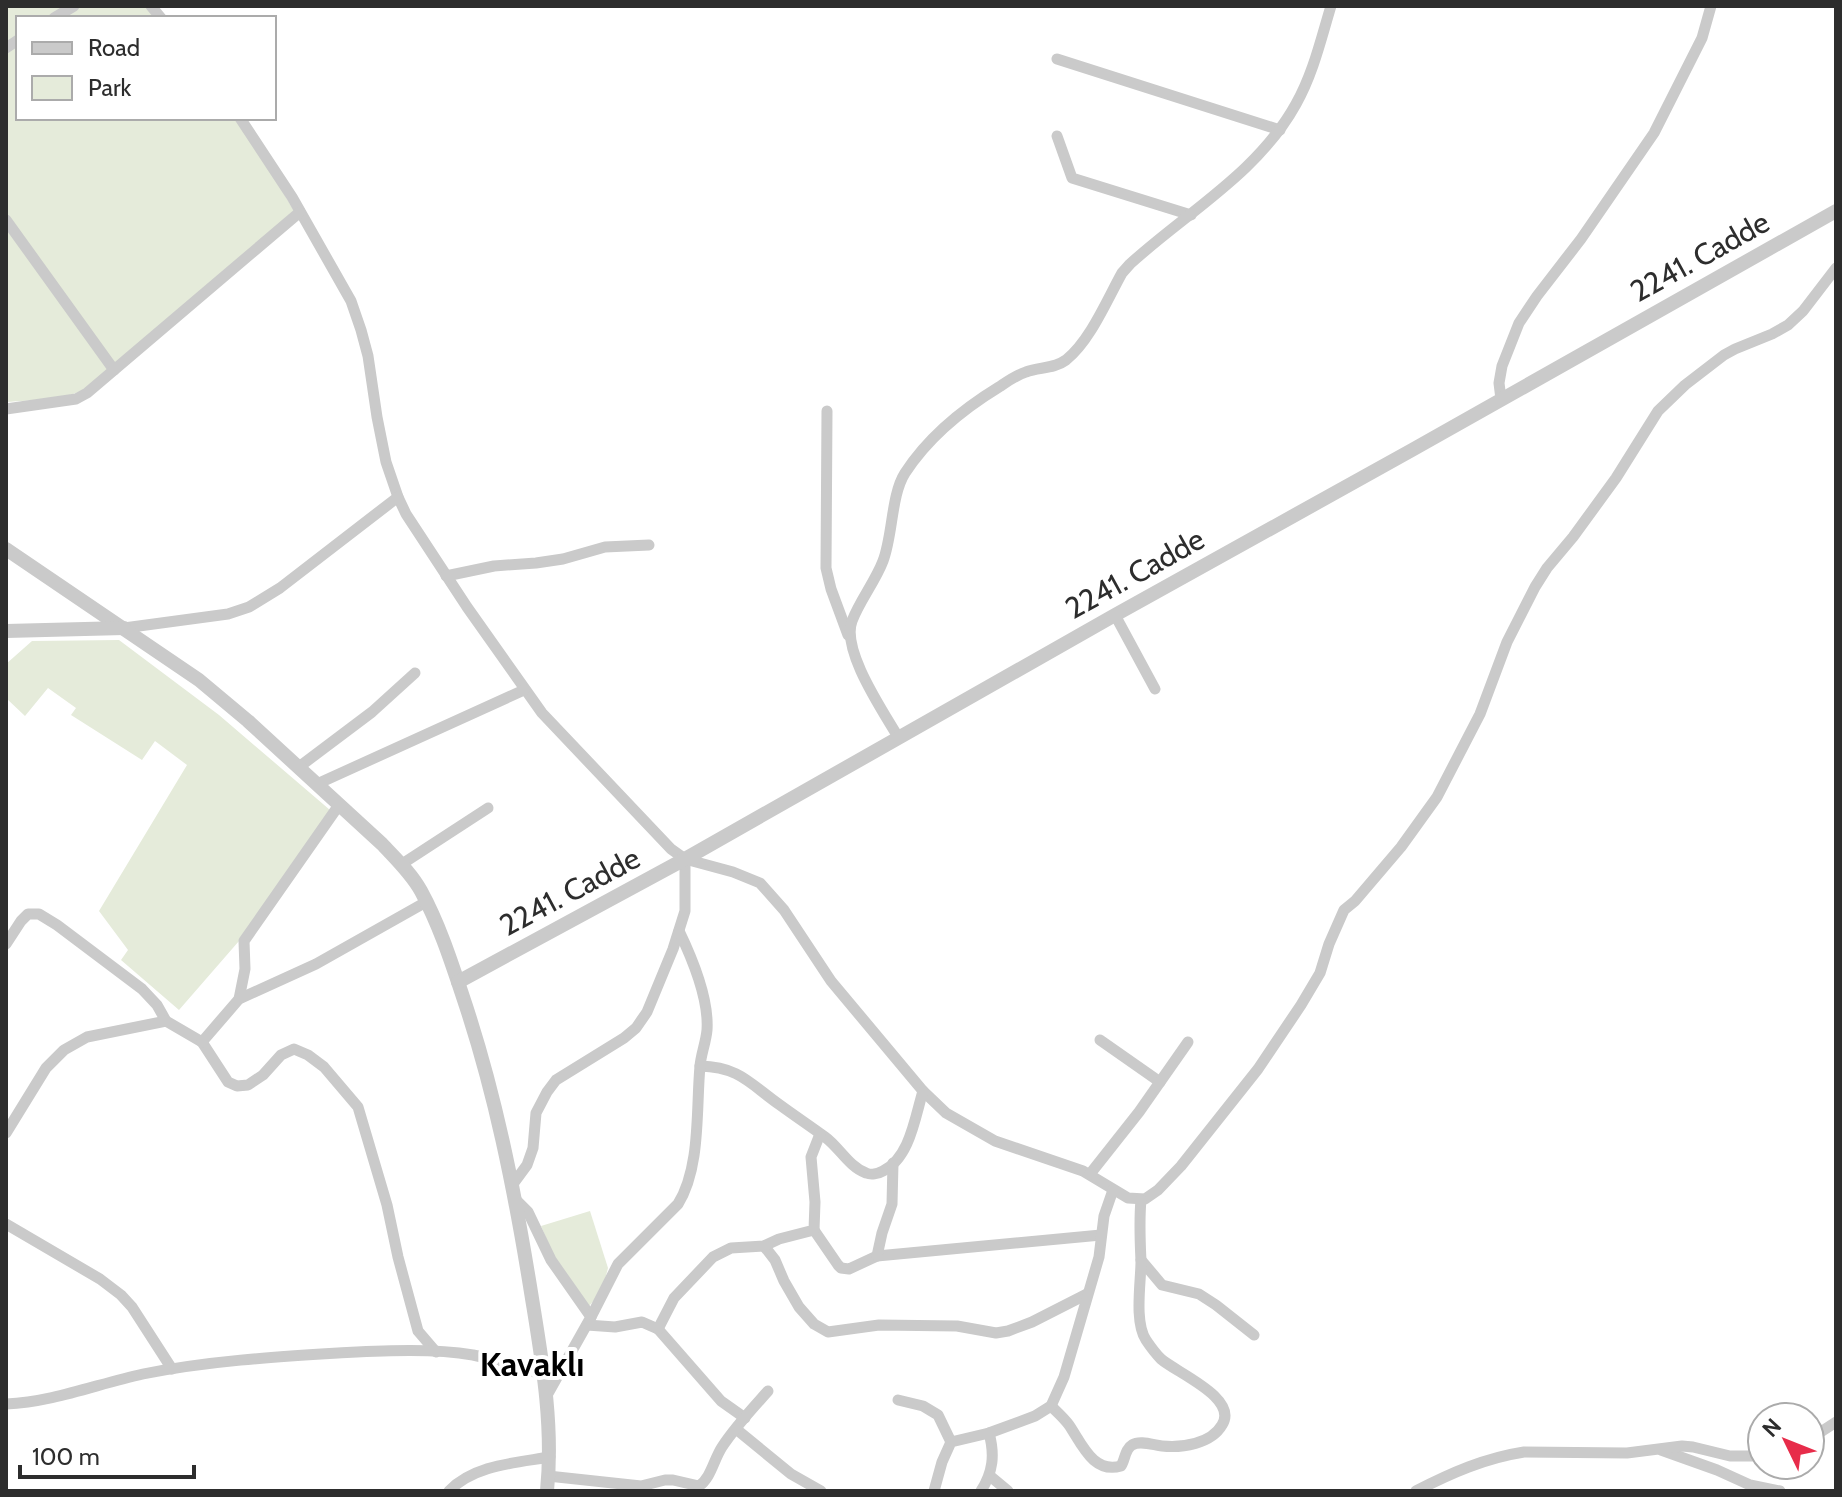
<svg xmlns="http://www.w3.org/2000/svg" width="1842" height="1497" font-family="Cabin,sans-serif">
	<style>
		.green { fill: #e5ebda }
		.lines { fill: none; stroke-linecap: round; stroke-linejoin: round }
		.minor { stroke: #cacaca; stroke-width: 11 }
		.tertiary { stroke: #cacaca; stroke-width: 14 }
		.labels { text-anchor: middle; stroke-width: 8; stroke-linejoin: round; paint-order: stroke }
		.street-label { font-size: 30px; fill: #2d2d2d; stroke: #fff }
		.quarter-label { font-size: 34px; font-weight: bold; fill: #000; stroke: #fff }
	</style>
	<rect width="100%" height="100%" fill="#fff"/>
	<g class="green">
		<path d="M6 6H68L49 18H18V37L6 45Z"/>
		<path d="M79 6H147L157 18H60Z"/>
		<path d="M18 44V118H237L256 146 294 211 85 389C62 401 32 400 6 402V51Z"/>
		<path d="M119 640 219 715 330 810 239 941 179 1010 121 960 128 950 99 911 187 765 155 741 142 760 71 715 76 708 48 688 25 716 6 698V664L32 641Z"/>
		<path d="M590 1211 608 1268 602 1291 589 1306 553 1254 541 1226Z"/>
	</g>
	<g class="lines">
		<g class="minor">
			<path d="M151 6 161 18"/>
			<path d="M54 18 74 6"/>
			<path d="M6 48 18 40"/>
			<path d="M1057 59 1280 130"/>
			<path d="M240 118 292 197 351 301 361 330 368 356 377 417 386 462 398 497 406 514 467 607 542 713 671 849 685 859 733 872 760 883 784 910 831 981 923 1091 946 1113 995 1141 1083 1171 1128 1198 1145 1199 1158 1190 1181 1166 1258 1069 1301 1005 1320 973 1329 944 1344 910 1355 901 1401 847 1437 797 1480 714 1507 642 1535 587 1547 568 1573 537 1616 478 1658 411 1685 385 1724 355 1735 349 1772 334 1788 325 1803 311 1836 268"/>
			<path d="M1057 136 1072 178 1191 215"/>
			<path d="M6 220 114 370"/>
			<path d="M1501 399 1499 383 1502 366 1519 323 1537 296 1581 239 1654 133 1702 38 1711 6"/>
			<path d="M6 409 76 399 87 393 300 212"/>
			<path d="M827 411 826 568 831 589 848 635"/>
			<path d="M446 576 494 566 536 563 563 559 605 547 649 545"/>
			<path d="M1115 615 1155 689"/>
			<path d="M124 628 228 614 249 607 280 588 398 497"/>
			<path d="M898 737C883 711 841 650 852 621 860 600 875 582 883 561 893 535 891 495 905 473 929 436 963 409 999 387 1008 381 1016 375 1026 372 1039 367 1054 369 1066 360 1090 341 1107 300 1122 273L1130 264C1187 212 1258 173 1296 104 1313 74 1321 39 1331 6"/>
			<path d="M299 767 372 712 415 673"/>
			<path d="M317 784 524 690"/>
			<path d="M402 864 488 808"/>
			<path d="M6 944 21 921 28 914H39L57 925 142 989 157 1005 166 1021 202 1042 228 1082 237 1086 248 1085 263 1075 281 1055 294 1049 308 1055 324 1067 358 1107 387 1205 398 1257 418 1331 436 1352"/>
			<path d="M239 999 245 969 244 941 339 805"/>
			<path d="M1100 1040 1160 1082"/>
			<path d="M202 1042 239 999 316 964 426 902"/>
			<path d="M700 1066C740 1067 750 1084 780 1105 795 1116 810 1126 825 1137 839 1147 849 1167 866 1173 871 1175 878 1174 883 1171 910 1158 915 1117 923 1091"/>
			<path d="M6 1133 46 1068 64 1050 87 1037 166 1021"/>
			<path d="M1090 1174 1139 1112 1188 1042"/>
			<path d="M513 1184 527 1165 533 1148 536 1113 547 1092 556 1080 624 1038 636 1028 647 1012 673 949 685 911V859"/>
			<path d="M515 1199 528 1212 551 1260 591 1317 546 1397"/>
			<path d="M6 1224 100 1279 121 1295 132 1307 172 1369"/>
			<path d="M814 1230 838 1265 841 1268 849 1269 877 1256 1101 1235"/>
			<path d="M764 1246 775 1260 784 1281 799 1307 814 1324 828 1332 879 1325 957 1326 996 1333 1008 1331 1032 1322 1087 1294"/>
			<path d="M877 1256 882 1233 892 1204 893 1163"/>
			<path d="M1141 1260 1162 1285 1199 1294 1216 1305 1254 1335"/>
			<path d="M591 1317 618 1264 678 1204C701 1167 696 1109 700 1066 701 1054 706 1042 707 1030 709 1000 692 958 679 931"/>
			<path d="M587 1325 615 1327 642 1322 658 1329 721 1401 745 1418"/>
			<path d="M658 1329 674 1298 713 1257 731 1248 764 1246 779 1239 814 1230 815 1202 811 1157 820 1134"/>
			<path d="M898 1400 923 1406 938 1415 951 1442"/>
			<path d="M6 1404C53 1402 97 1384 143 1374 208 1361 273 1357 338 1353 381 1351 430 1348 473 1355 497 1360 520 1367 544 1375"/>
			<path d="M1051 1406C1057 1412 1064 1418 1069 1425 1082 1444 1093 1474 1121 1466 1125 1460 1125 1449 1132 1445 1140 1440 1153 1445 1162 1446 1182 1448 1211 1444 1222 1425 1239 1398 1177 1373 1161 1359 1156 1354 1150 1346 1146 1340 1134 1322 1141 1282 1141 1261 1140 1240 1139 1221 1141 1200"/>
			<path d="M736 1429 791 1474 821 1491"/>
			<path d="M1810 1439 1836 1422"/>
			<path d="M1661 1450 1717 1470 1750 1485 1780 1491"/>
			<path d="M548 1476 641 1486 665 1480H673L699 1486C711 1478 714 1459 722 1447 735 1427 752 1409 768 1391"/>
			<path d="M990 1476 1008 1491"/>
			<path d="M449 1491C474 1465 515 1463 550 1457"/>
			<path d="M934 1491 942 1462 951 1442 989 1433 1035 1416 1051 1406 1064 1377 1099 1257 1104 1216 1113 1190"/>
			<path d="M981 1491C993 1472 995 1455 989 1433"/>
			<path d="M1416 1491C1451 1473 1485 1458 1524 1452L1627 1453 1682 1446 1693 1447 1730 1456H1762"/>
		</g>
		<g class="tertiary">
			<path d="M6 549 199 680 248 721 382 844C396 859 411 873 421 891 439 924 451 961 463 997 495 1092 514 1188 530 1286 541 1355 554 1422 547 1491"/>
			<path d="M6 631 124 628"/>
			<path d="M458 982 685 859 1115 615 1412 450 1836 211"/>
		</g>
	</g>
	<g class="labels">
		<g class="street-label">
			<text transform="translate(1700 257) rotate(-29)" y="10">2241. Cadde</text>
			<text transform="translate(1135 574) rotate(-29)" y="10">2241. Cadde</text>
			<text transform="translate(570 892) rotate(-28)" y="10">2241. Cadde</text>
		</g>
		<g class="quarter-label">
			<text x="532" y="1376">Kavaklı</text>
		</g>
	</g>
	<rect width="1842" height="1497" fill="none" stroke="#2d2d2d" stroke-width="16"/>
	<rect x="16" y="16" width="260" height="104" fill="#ffffff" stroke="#ababab" stroke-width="2"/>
	<rect x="32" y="42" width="40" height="12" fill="#cacaca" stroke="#ababab" stroke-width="2"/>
	<text x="88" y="56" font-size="24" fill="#2d2d2d">Road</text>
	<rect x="32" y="76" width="40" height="24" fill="#e5ebda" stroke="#ababab" stroke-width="2"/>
	<text x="88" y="96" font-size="24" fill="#2d2d2d">Park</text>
	<g transform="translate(1786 1441) rotate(313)"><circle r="38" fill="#ffffff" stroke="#ababab" stroke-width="2"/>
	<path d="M0-6L14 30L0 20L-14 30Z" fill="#e72c4a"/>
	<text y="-12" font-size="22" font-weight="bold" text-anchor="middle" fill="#2d2d2d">N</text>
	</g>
	<path d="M20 1465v12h174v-12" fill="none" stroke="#2d2d2d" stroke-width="4"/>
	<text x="32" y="1465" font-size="24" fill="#2d2d2d" stroke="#ffffff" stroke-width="6" paint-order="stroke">100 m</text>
</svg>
